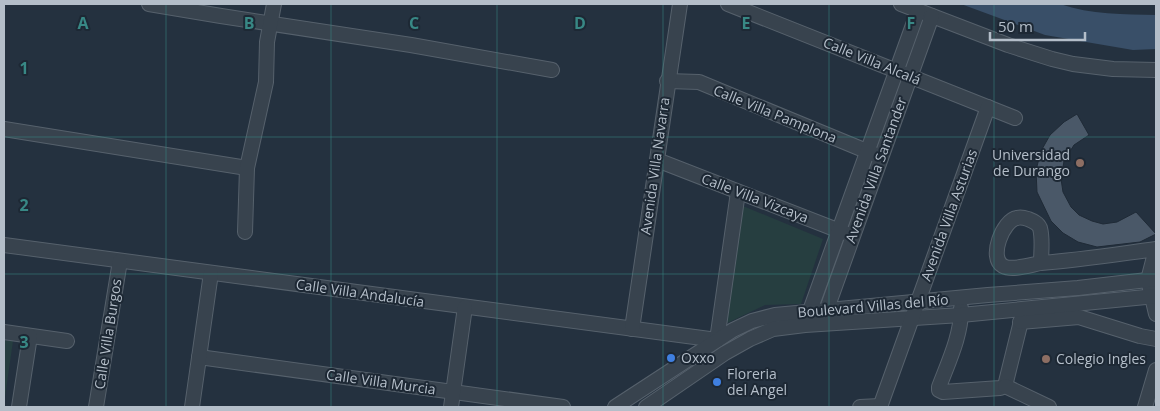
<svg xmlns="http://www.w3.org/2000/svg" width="1160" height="411" font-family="'Open Sans',sans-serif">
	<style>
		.green { fill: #263e40 }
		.water { fill: #394f68 }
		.building { fill: #4a5868; stroke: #1f2a36 }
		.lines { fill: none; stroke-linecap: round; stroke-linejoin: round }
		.minor-casing { stroke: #56616c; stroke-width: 16 }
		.minor { stroke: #38434e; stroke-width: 14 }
		.grid { fill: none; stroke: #388885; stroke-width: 1; stroke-opacity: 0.55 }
		.education-dot { fill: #8d6e63; stroke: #1d2834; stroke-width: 2 }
		.shop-dot { fill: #3f7fe0; stroke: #1d2834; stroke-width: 2 }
		.labels { text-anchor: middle; stroke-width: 4; stroke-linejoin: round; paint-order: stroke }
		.street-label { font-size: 14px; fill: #b4bec9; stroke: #1d2834 }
		.poi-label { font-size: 14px; fill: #b4bec9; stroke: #1d2834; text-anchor: start }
		.grid-label { font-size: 16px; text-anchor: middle; font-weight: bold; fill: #388885; stroke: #1d2834; stroke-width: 4; stroke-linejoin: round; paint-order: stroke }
	</style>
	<rect width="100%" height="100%" fill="#24313f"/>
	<g class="green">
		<path d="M743 206 823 239 801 304 765 305 721 326Z"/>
		<path d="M4 340 13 341 4 404Z"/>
	</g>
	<path class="water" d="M961 4H1060C1091 15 1124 14 1156 15V49L1133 50 1045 35Z"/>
	<path class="building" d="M1077 114 1089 135 1074 145 1064 161 1061 179 1063 192 1071 207 1079 215 1092 221 1103 224 1117 222 1136 212 1156 234 1140 242 1097 247 1078 242 1063 233 1051 221 1037 192 1036 170 1041 151 1050 135 1064 122Z"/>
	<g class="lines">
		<g class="minor-casing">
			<g id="minor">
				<path d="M149 4 221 16 411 45 552 70"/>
				<path d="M728 4 1015 118"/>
				<path d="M901 4 1008 45 1052 59 1073 64 1113 69 1156 70"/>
				<path d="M667 81 699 82 876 155"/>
				<path d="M4 129 247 168"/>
				<path d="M657 160 845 233"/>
				<path d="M245 232 247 168 266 82 267 42 274 4"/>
				<path d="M4 245 717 340"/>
				<path d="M1041 263C1030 265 1012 271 1003 266 988 258 1003 220 1017 218 1020 217 1025 218 1028 219 1033 221 1038 223 1040 228 1043 239 1041 252 1041 263 1079 260 1118 254 1156 249L1148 280 1156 314"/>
				<path d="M961 308C962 334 948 363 939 387V390L943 392 1000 388 1005 386 1024 309"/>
				<path d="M824 317 932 16"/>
				<path d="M807 319 918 11"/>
				<path d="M1020 322 1079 317 1140 336 1156 339"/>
				<path d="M632 329 680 4"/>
				<path d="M4 332 67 341"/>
				<path d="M717 340 738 192"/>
				<path d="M199 357 563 407"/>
				<path d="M1005 386 1049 407"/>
				<path d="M19 407 30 336"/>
				<path d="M96 407 120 261"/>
				<path d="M192 407 211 273"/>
				<path d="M451 407 465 307"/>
				<path d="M615 407 733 330 752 321 775 315 988 295 1078 288 1156 279"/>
				<path d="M646 407 725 353 750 339 773 329 805 325 961 315 1156 296"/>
				<path d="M860 407 880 406"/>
				<path d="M880 407 988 107"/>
				<path d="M1145 407 1156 370"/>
			</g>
		</g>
		<use href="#minor" class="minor"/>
	</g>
	<path class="grid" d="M166 4V407M331 4V407M497 4V407M663 4V407M829 4V407M994 4V407M4 137H1156M4 274H1156"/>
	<g class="education-dot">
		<circle cx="1080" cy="163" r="5"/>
		<circle cx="1046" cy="359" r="5"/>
	</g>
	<g class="shop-dot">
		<circle cx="671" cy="358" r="5"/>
		<circle cx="717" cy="382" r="5"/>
	</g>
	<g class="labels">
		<g class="street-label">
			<text transform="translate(872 61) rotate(22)" y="5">Calle Villa Alcalá</text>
			<text transform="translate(775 114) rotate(22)" y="5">Calle Villa Pamplona</text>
			<text transform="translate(655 166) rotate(-82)" y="5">Avenida Villa Navarra</text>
			<text transform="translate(876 170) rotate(-70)" y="5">Avenida Villa Santander</text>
			<text transform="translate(755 198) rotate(21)" y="5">Calle Villa Vizcaya</text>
			<text transform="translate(949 215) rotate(-70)" y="5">Avenida Villa Asturias</text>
			<text transform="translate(360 293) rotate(8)" y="5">Calle Villa Andalucía</text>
			<text transform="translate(873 306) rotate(-5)" y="5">Boulevard Villas del Río</text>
			<text transform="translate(108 334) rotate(-81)" y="5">Calle Villa Burgos</text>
			<text transform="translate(381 382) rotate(8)" y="5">Calle Villa Murcia</text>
		</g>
		<g class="poi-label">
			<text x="1070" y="160" text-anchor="end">Universidad<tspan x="1070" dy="16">de Durango</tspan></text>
			<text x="681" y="363">Oxxo</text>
			<text x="1056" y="364">Colegio Ingles</text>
			<text x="727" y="379">Floreria<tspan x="727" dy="16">del Angel</tspan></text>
		</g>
	</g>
	<g class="grid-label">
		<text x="83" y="29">A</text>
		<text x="249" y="29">B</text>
		<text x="414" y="29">C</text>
		<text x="580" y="29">D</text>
		<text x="746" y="29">E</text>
		<text x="911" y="29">F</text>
		<text x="24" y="74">1</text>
		<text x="24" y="211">2</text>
		<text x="24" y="348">3</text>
	</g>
	<rect width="1160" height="411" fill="none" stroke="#b4bec9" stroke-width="10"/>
	<path d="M990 32v8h95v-8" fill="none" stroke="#b4bec9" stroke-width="2.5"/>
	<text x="998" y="32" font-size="15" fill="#b4bec9" stroke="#1d2834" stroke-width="4" paint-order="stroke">50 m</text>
</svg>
